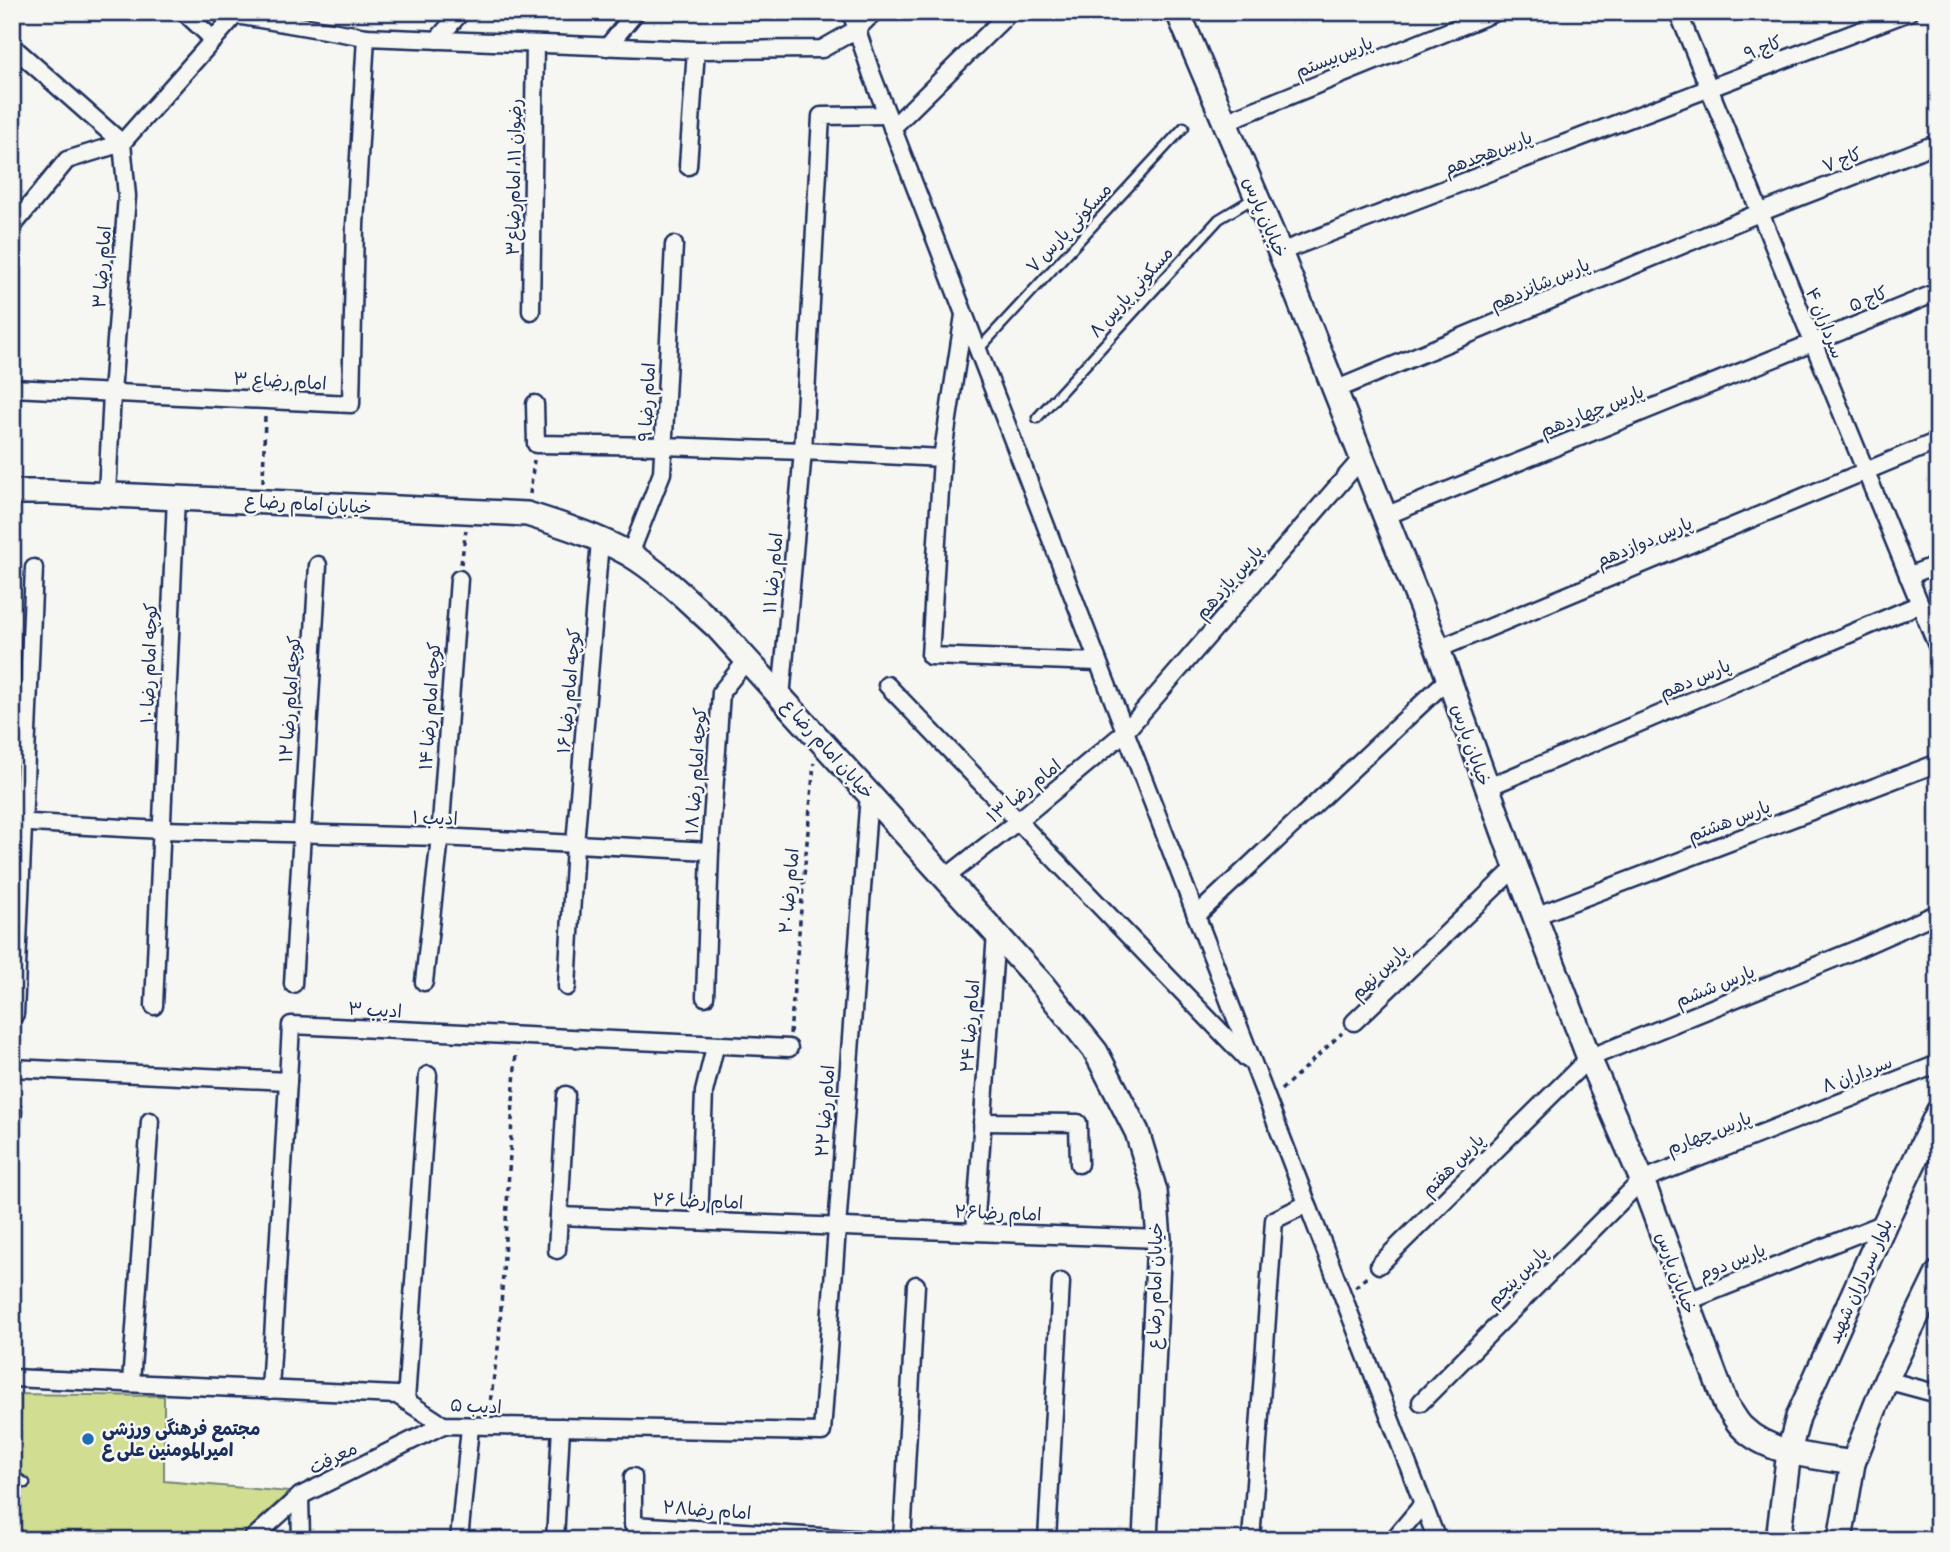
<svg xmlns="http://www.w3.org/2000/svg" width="1950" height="1552" font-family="Pangolin,'Playpen Sans Arabic',sans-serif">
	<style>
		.green { fill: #d1de91; stroke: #768678; stroke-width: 2 }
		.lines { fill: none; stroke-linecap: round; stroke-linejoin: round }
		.lane-casing { stroke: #1b2f5e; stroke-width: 13 }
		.street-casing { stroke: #1b2f5e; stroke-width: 21 }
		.secondary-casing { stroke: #1b2f5e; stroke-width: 28 }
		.path { stroke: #1b2f5e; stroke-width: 3.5; stroke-dasharray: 5 5; stroke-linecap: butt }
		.lane { stroke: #f6f6f2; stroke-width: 8 }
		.street { stroke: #f6f6f2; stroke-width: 16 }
		.secondary { stroke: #f6f6f2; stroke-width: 23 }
		.poi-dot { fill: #1f6fb2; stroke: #f6f6f2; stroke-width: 2.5 }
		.labels { text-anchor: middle; stroke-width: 5; stroke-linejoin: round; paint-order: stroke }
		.street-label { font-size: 18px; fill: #1b2f5e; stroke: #f6f6f2 }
		.poi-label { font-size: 18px; font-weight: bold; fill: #1b2f5e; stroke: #f6f6f2; text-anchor: start }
	</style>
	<rect width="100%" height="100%" fill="#f6f6f2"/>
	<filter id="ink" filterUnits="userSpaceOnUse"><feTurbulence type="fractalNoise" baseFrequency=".0143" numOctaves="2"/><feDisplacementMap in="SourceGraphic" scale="14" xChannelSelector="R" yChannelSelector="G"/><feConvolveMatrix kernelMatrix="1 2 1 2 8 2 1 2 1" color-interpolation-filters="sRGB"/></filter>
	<g filter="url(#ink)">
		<path class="green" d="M12 1394 164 1396V1481L289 1492 237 1540H12Z"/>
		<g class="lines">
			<g class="lane-casing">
				<g id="lane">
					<path d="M978 350 1184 127"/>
					<path d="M1037 418 1219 219 1254 198"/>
					<path d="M12 1475 25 1483"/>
				</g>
			</g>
			<g class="street-casing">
				<g id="street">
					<path d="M184 12 214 40"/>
					<path d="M851 12 872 75 1437 1540"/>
					<path d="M1678 12 1938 648"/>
					<path d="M236 15 366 37 696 50 822 49 857 29 874 12"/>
					<path d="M437 40 461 12"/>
					<path d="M12 46 122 143"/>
					<path d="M607 47 636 12"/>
					<path d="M1225 122 1496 12"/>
					<path d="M892 128 1010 12"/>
					<path d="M688 166 696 50"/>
					<path d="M12 227 67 160 122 143 238 12"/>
					<path d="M1280 252 1909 12"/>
					<path d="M531 311 535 44"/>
					<path d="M12 388 351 404 355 225 366 37"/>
					<path d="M1335 390 1759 213 1938 143"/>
					<path d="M535 404 536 444 664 446 803 451 821 116 887 115"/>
					<path d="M942 458 964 315"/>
					<path d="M107 494 112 393 127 196 122 143"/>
					<path d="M1385 516 1938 292"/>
					<path d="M630 554 662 473 674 245"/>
					<path d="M1908 576 1938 564"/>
					<path d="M1438 649 1938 441"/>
					<path d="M887 685 1247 1059"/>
					<path d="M781 698 803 451 942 458 930 656 1098 662"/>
					<path d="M1486 788 1920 604"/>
					<path d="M12 822 162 830 440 837 710 851 705 997"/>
					<path d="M710 851 721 692 747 660"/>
					<path d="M945 878 1018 821 1125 732 1362 458"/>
					<path d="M1196 916 1448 679"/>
					<path d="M1535 916 1938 763"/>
					<path d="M424 982 440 837 459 579"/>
					<path d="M293 984 318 565"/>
					<path d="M567 987 575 845 600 541"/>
					<path d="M154 1006 176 497"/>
					<path d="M15 1014 34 568"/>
					<path d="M1354 1022 1516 867"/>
					<path d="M12 1068 288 1081 291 1025 789 1048"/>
					<path d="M12 1121 13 1111"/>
					<path d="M982 1122 1078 1123 1079 1164"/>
					<path d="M559 1216 1159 1239"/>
					<path d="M699 1221 704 1092 715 1047"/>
					<path d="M975 1231 996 933"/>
					<path d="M557 1250 566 1095"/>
					<path d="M1379 1265 1589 1058 1855 950 1938 913"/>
					<path d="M1686 1302 1885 1223"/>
					<path d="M12 1378 397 1395 443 1425 822 1432 869 794"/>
					<path d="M1886 1380 1938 1394"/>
					<path d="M131 1383 150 1121"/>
					<path d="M270 1390 288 1081"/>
					<path d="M406 1401 428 1075"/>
					<path d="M1421 1402 1642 1180 1938 1064"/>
					<path d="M633 1477V1525L868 1540"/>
					<path d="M300 1496 301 1540"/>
					<path d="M251 1540 300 1496 443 1425"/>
					<path d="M459 1540 470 1427"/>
					<path d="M555 1540 561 1427"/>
					<path d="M902 1540 916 1285"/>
					<path d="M1047 1540 1061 1282"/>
					<path d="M1251 1540 1274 1220 1307 1204"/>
					<path d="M1393 1540 1423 1504"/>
				</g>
			</g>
			<g class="secondary-casing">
				<g id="secondary">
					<path d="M1178 12 1280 252 1385 516 1438 649 1516 867 1589 1058 1642 1180 1726 1405C1732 1412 1736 1422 1743 1428 1769 1454 1817 1457 1853 1463"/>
					<path d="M12 492H48L527 514C562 525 597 536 629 554 661 573 689 602 717 627L1041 983 1096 1052 1137 1132 1155 1191 1159 1239 1145 1540"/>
					<path d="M1778 1540 1789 1452 1798 1417 1885 1223 1938 1112"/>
					<path d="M1840 1540 1853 1463 1886 1380 1938 1273"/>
				</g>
			</g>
			<g class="path">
				<path d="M263 482 265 416"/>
				<path d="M530 494 534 460"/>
				<path d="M461 564 466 530"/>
				<path d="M790 1034 814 763"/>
				<path d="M1281 1090 1342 1033"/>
				<path d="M1355 1287 1368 1276"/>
				<path d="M489 1410 499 1341 516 1051"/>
			</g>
			<use href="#lane" class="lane"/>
			<use href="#street" class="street"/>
			<use href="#secondary" class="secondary"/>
		</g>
	</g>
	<circle class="poi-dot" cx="88" cy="1439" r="7"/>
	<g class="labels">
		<g class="street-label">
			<text transform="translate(1763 48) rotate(-21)" y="6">کاج ۹</text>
			<text transform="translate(1334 57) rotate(-22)" y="6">پارس‌بیستم</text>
			<text transform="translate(1488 153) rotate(-21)" y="6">پارس‌‌هجدهم</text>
			<text transform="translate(1842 160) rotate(-21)" y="6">کاج ۷</text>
			<text transform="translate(514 177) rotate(-89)" y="6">رضوان ۱۱، امام‌رضا‌ع‌۳</text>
			<text transform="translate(1265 217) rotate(67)" y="6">خیابان پارس</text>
			<text transform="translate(1069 228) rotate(-47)" y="6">مسکونی ‌پارس ۷</text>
			<text transform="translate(102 267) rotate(-86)" y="6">امام رضا ۳</text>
			<text transform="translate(1540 284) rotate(-23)" y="6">پارس‌‌ شانزدهم</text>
			<text transform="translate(1131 292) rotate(-48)" y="6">مسکونی پارس ۸</text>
			<text transform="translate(1868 299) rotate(-22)" y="6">کاج ۵</text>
			<text transform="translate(1825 323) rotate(68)" y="6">سرداران ۴</text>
			<text transform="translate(280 381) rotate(3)" y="6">امام رضا‌ع ۳</text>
			<text transform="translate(647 402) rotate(-87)" y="6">امام رضا ۹</text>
			<text transform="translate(1592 411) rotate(-22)" y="6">پارس‌‌ چهاردهم</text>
			<text transform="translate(308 504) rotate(3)" y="6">خیابان امام رضا ع</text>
			<text transform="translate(1644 542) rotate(-23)" y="6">پارس‌‌ دوازدهم</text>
			<text transform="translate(773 573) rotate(-85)" y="6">امام رضا ۱۱</text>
			<text transform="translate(1229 582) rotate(-49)" y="6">پارس‌‌ یازدهم</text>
			<text transform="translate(149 663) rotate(-88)" y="6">کوچه امام رضا ۱۰</text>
			<text transform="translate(1695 679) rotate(-23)" y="6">پارس‌‌ دهم</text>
			<text transform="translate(569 691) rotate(-85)" y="6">کوچه امام رضا ۱۶</text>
			<text transform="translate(290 699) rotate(-86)" y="6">کوچه امام رضا ۱۲</text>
			<text transform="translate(430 706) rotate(-86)" y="6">کوچه امام رضا ۱۴</text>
			<text transform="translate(1471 745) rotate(71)" y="6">خیابان پارس</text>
			<text transform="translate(828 749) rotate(48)" y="6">خیابان امام رضا ع</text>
			<text transform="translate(696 771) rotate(-86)" y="6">کوچه امام رضا ۱۸</text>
			<text transform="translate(1024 791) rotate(-39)" y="6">امام رضا ۱۳</text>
			<text transform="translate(435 818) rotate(2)" y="6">ادیب ۱</text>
			<text transform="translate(1729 821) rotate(-21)" y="6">پارس‌‌ هشتم</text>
			<text transform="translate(789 891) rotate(-85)" y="6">امام رضا ۲۰</text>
			<text transform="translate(1379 972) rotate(-44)" y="6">پارس‌‌ نهم</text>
			<text transform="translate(1715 986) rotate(-22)" y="6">پارس‌‌ ششم</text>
			<text transform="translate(375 1010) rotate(3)" y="6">ادیب ۳</text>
			<text transform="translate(970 1026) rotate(-86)" y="6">امام رضا ۲۴</text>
			<text transform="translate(1857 1074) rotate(-21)" y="6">سرداران ۸</text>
			<text transform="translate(825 1111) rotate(-86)" y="6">امام رضا ۲۲</text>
			<text transform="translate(1709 1133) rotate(-21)" y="6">پارس‌‌ چهارم</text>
			<text transform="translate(1453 1165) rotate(-45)" y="6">پارس‌‌ هفتم</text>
			<text transform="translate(698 1201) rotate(2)" y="6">امام رضا ۲۶</text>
			<text transform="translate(998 1213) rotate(2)" y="6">امام رضا۲۶</text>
			<text transform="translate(1732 1262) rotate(-22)" y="6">پارس‌‌ دوم</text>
			<text transform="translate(1676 1273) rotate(70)" y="6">خیابان پارس</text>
			<text transform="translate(1517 1277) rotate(-45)" y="6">پارس‌‌ پنجم</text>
			<text transform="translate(1860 1281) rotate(-66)" y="6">بلوار سرداران شهید</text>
			<text transform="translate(1155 1286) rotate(-89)" y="6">خیابان امام رضا ع</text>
			<text transform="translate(476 1406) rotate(3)" y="6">ادیب ۵</text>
			<text transform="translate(333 1458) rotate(-26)" y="6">معرفت</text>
			<text transform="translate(707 1510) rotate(4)" y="6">امام رضا۲۸</text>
		</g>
		<g class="poi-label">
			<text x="102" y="1435">مجتمع فرهنگی ورزشی<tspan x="102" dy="21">امیرالمومنین علی ‌ع</tspan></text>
		</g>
	</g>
	<rect width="1950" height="1552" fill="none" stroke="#f6f6f2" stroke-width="42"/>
	<rect x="21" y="21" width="1908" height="1510" fill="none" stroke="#1b2f5e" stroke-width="2.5" filter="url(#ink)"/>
</svg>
